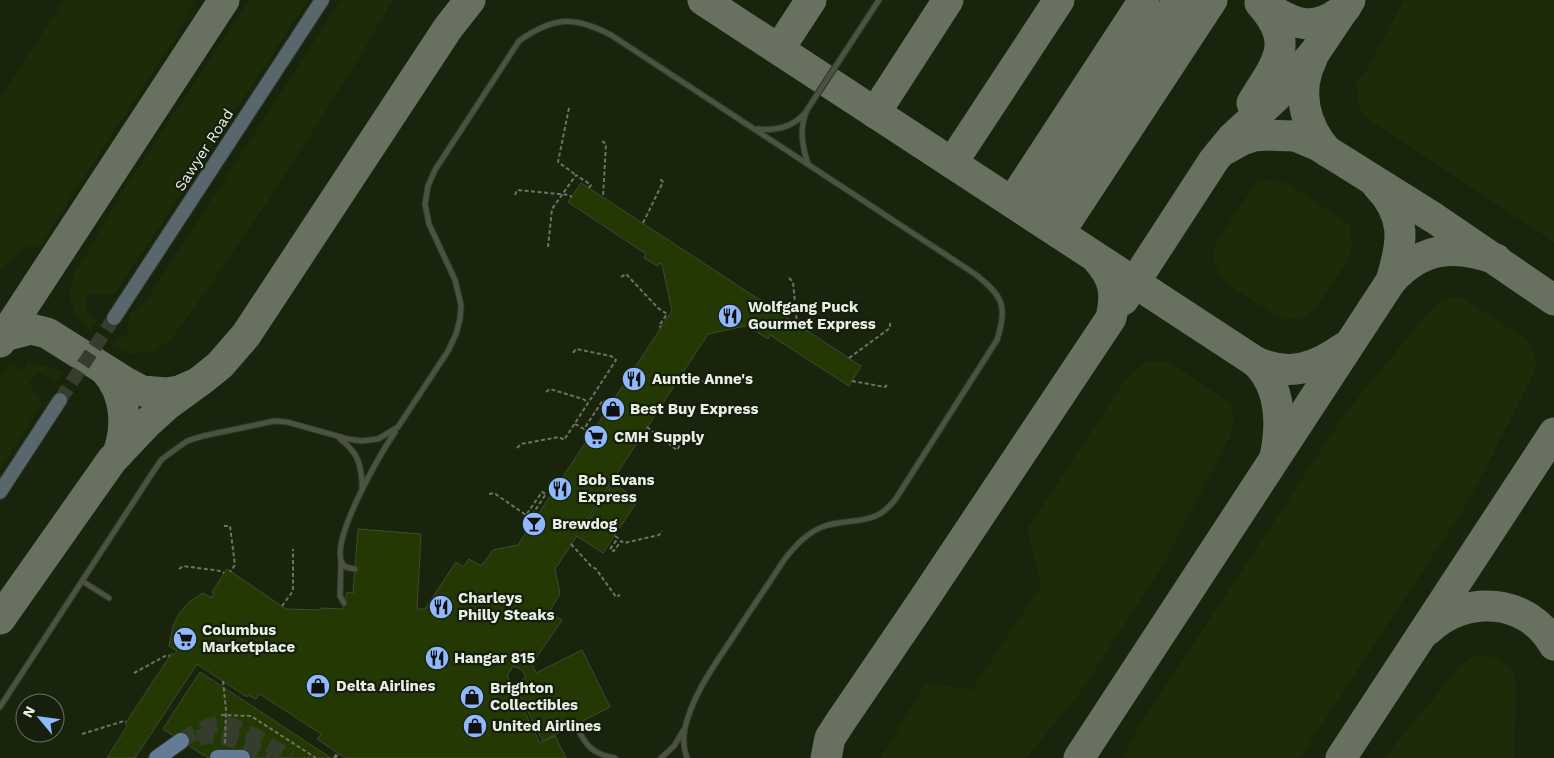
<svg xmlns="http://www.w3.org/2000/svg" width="1554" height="758" font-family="'Work Sans',sans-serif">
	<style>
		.built { fill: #19240c; fill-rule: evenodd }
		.green { fill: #1c2b08 }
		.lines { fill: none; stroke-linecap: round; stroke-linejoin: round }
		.taxiway { stroke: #687060; stroke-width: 31 }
		.building { fill: #233803; stroke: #404a36 }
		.secondary-tunnel { stroke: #363d2d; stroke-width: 14; stroke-dasharray: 14 7; stroke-linecap: butt }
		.primary-tunnel { stroke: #363d2d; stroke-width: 16; stroke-dasharray: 16 8; stroke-linecap: butt }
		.lane-casing { stroke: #31362d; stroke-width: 7 }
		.secondary-casing { stroke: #31362d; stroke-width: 16 }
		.primary-casing { stroke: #31362d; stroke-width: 18 }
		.path { stroke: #6c7364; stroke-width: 2; stroke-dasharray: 4 2.5; stroke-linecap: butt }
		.lane { stroke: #4a5340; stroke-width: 5 }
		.secondary { stroke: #57676c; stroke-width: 14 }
		.primary { stroke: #637b97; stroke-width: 16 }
		.path-bridge { stroke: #6c7364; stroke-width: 2; stroke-dasharray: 4 2.5; stroke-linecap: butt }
		.labels { text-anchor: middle; stroke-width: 4.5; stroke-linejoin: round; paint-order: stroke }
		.street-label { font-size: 15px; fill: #e8eee2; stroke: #161e0d }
		.poi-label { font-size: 15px; font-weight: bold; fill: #e8eee2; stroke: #161e0d; text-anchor: start }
	</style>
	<rect width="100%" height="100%" fill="#161e0d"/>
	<path class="built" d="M0 0H1554V758H0ZM25 703H55V733H25Z"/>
	<g class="green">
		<path d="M64 0H195L177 35 37 249 29 244 0 269V98Z"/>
		<path d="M249 0H308L115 294H87C83 305 89 313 97 320L90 331 74 313 69 292 74 275 121 194Z"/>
		<path d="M341 0H393L355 65 268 201 197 304 170 341 154 351 140 353 132 354 123 351 111 346 119 334 128 337 129 313 143 305Z"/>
		<path d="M1404 0H1554V242L1369 120C1359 109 1355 104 1358 89L1355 82 1366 71Z"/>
		<path d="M1264 180H1276L1288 184 1340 218 1350 227 1352 243 1348 260 1315 310 1303 317 1290 319 1275 314 1229 286 1219 274 1213 259 1215 245 1256 182Z"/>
		<path d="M1454 297 1464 299 1526 339C1535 349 1537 358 1535 371L1467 504 1300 758H1122L1142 721 1347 411 1431 309 1442 300Z"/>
		<path d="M28 361C39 367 52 366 63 372L56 382 38 372 29 383 42 404 0 469V379L10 364 21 371Z"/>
		<path d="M1156 361H1165L1172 364 1229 402C1236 414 1234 424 1229 437L1165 563 1077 697 1026 758H881L926 682 972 690 1041 586 1027 529 1124 382 1144 363Z"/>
		<path d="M1479 655C1499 655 1512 664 1517 683L1514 758H1384L1461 665 1469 659Z"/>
	</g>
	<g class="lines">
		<g class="taxiway">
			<path d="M703 0 1256 362C1281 387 1282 424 1275 457"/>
			<path d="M1261 3C1292 24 1314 35 1346 7"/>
			<path d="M779 49 811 0"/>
			<path d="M1312 59C1296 90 1304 126 1328 152"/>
			<path d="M1252 103C1276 63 1297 44 1260 3"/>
			<path d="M875 113 948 0"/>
			<path d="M1226 149 1242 140 1254 136 1266 135 1295 136 1319 146 1434 218 1554 300"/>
			<path d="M952 163 1059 0"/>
			<path d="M1377 185C1407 216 1403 242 1391 281"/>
			<path d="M1012 202 1144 0"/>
			<path d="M1035 217 1179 0"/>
			<path d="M1059 233 1212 0"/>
			<path d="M1123 300 1214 160 1232 138 1275 98 1315 52 1350 0"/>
			<path d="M0 337 31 329 47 333 125 382 142 391 166 393 179 391 190 386"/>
			<path d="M0 342 224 0"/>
			<path d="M1256 362C1291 377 1315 368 1345 347"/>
			<path d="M105 370C126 393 128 425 118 454"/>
			<path d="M0 619 112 460 146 424 167 405 204 378 220 365 246 335 448 28 470 0"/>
			<path d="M1428 630C1465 594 1528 598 1554 645"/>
			<path d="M826 758 830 738 841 721 922 602 1111 318C1117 293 1114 278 1097 259"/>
			<path d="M1079 758 1391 281C1422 247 1454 244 1496 259"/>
			<path d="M1341 758 1554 433"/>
		</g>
	</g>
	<g class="building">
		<path d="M581 183 861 366 849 386 770 335 768 339 754 330 757 326 754 324 708 334 588 518 590 519 613 483 638 500 603 553 577 536 555 569 560 594 549 612 562 620 532 664 536 673 582 650 610 707 543 741 514 684 526 678 522 670 513 666 507 676 540 743 555 736 566 758H345L317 739 321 734 260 694 256 699 248 695 247 697 197 664 135 758H107L127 726 125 724 172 653 174 655 177 651 169 646 173 626 179 614 188 603 203 593 212 598 214 593 212 592 227 569 286 609 320 610V608L343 609 347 592 353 593 358 529 421 534 417 609H425L456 562 463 567 469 559 481 566 493 550 518 545 672 311 662 264 660 263 658 266 644 258 646 254 568 202Z"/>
		<path d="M200 672 331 758H208L163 729Z"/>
	</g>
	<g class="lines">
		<path class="secondary-tunnel" d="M60 400 114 318"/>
		<g class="primary-tunnel">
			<path d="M198 738C222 729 249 747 270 758"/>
			<path d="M181 741C193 733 206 725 220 724 239 723 274 748 290 758"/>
		</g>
		<g class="lane-casing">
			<g id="lane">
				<path d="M757 129C773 131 792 128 804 114"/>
				<path d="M808 164C802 145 799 129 807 110L879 0"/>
				<path d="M340 439C358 452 362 466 362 487"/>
				<path d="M341 562 340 596 344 603"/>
				<path d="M355 569C350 568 344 568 342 563 330 539 381 453 395 432"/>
				<path d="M82 581 109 598"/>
				<path d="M0 707 153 472 162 459 187 441 203 436 256 425 274 421 287 422 348 439 362 441 378 439 398 427 448 351 456 334 460 319 461 305 455 280 429 224 425 204 428 186 435 170 519 41C554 16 575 16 611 35L975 274C1003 296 1008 306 997 340L895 500C892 503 888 508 884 511 867 524 845 519 825 526 807 532 795 546 784 560 768 585 751 609 735 634 716 663 693 693 685 728 683 738 683 748 687 758"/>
				<path d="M575 724C585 744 591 754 615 758"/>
				<path d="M661 758 674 746 683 731"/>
			</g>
		</g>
		<g class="secondary-casing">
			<g id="secondary">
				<path d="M114 318 322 0"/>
				<path d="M0 492 60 400"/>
			</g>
		</g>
		<g class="primary-casing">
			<g id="primary">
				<path d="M157 758 181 741"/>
				<path d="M218 758H242"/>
			</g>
		</g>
		<g class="path">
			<path d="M569 108 558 162 576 175"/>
			<path d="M602 141 606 144 603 197"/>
			<path d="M643 223 663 182 659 178"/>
			<path d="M548 247 552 209 576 175 591 185 589 188"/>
			<path d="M621 277 626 274 658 308 667 314 659 326 661 327"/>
			<path d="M789 278 793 282 797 324"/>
			<path d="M849 358 890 328V323"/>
			<path d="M852 381 885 387 889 383"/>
			<path d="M676 382 723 381 727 376"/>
			<path d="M546 392 550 389 583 399 588 402"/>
			<path d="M575 424 584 429 603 400 611 405"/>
			<path d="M647 427 677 450 680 445"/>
			<path d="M517 448 521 444 559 437 564 440 616 360 611 356 576 349 573 353"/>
			<path d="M489 494 494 493 526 515 542 492 546 494 530 518 534 520"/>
			<path d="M224 526H230L235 565 230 572"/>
			<path d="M615 536 618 538 610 549 614 551 621 541 624 543 659 535 662 531"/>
			<path d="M571 544 591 566 596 569 616 597 620 595"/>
			<path d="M179 569 183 566 221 571 224 573"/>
			<path d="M282 606 293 591V549"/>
			<path d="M134 673 167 655 170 656"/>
			<path d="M223 681 226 710 225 745"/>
			<path d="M221 715 251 716 316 758"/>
			<path d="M82 734 124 721 126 722"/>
			<path d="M334 758 337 753"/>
			<path d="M335 758 338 754"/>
		</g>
		<use href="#lane" class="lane"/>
		<use href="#secondary" class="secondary"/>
		<use href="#primary" class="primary"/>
		<path class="path-bridge" d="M515 195 517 190 569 195 572 197"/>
	</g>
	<defs>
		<g id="restaurant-disc" transform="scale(1.25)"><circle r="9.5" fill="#90b8fd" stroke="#161e0d"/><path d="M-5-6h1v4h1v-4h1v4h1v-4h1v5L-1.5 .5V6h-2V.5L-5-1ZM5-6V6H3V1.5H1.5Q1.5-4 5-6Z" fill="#111"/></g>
		<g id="shop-disc" transform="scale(1.25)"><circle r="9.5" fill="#90b8fd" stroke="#161e0d"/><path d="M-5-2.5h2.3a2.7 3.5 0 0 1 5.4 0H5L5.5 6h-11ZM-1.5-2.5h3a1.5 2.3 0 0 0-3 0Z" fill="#111"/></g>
		<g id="supermarket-disc" transform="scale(1.25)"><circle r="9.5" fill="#90b8fd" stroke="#161e0d"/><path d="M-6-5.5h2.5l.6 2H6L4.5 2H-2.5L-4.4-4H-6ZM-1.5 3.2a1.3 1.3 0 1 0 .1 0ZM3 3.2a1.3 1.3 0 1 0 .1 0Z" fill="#111"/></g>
		<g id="bar-disc" transform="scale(1.25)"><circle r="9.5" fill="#90b8fd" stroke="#161e0d"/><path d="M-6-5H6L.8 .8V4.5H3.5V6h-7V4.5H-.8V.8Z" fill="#111"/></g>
	</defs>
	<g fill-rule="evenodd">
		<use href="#restaurant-disc" x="730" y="316"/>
		<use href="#restaurant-disc" x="634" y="379"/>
		<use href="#shop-disc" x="613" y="409"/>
		<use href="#supermarket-disc" x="596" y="437"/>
		<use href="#restaurant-disc" x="560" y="489"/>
		<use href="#bar-disc" x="534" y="524"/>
		<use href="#restaurant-disc" x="441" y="607"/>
		<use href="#supermarket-disc" x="185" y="639"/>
		<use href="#restaurant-disc" x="437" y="658"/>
		<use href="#shop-disc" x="318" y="686"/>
		<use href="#shop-disc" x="472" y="697"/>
		<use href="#shop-disc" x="475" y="726"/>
	</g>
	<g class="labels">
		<g class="street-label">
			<text transform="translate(204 150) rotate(-57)" y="5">Sawyer Road</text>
		</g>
		<g class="poi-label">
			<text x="748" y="312">Wolfgang Puck<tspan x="748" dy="17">Gourmet Express</tspan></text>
			<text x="652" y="384">Auntie Anne's</text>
			<text x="630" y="414">Best Buy Express</text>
			<text x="614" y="442">CMH Supply</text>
			<text x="578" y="485">Bob Evans<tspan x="578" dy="17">Express</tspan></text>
			<text x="552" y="529">Brewdog</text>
			<text x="458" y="603">Charleys<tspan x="458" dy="17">Philly Steaks</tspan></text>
			<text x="202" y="635">Columbus<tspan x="202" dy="17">Marketplace</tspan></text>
			<text x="454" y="663">Hangar 815</text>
			<text x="336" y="691">Delta Airlines</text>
			<text x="490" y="693">Brighton<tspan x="490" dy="17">Collectibles</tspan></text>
			<text x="492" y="731">United Airlines</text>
		</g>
	</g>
	<g transform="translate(40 718) rotate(299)"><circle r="24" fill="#161e0d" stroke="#6a7162"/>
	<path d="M0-4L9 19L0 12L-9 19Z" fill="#90b8fd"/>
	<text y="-8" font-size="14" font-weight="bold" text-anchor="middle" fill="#e8eee2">N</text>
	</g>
</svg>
